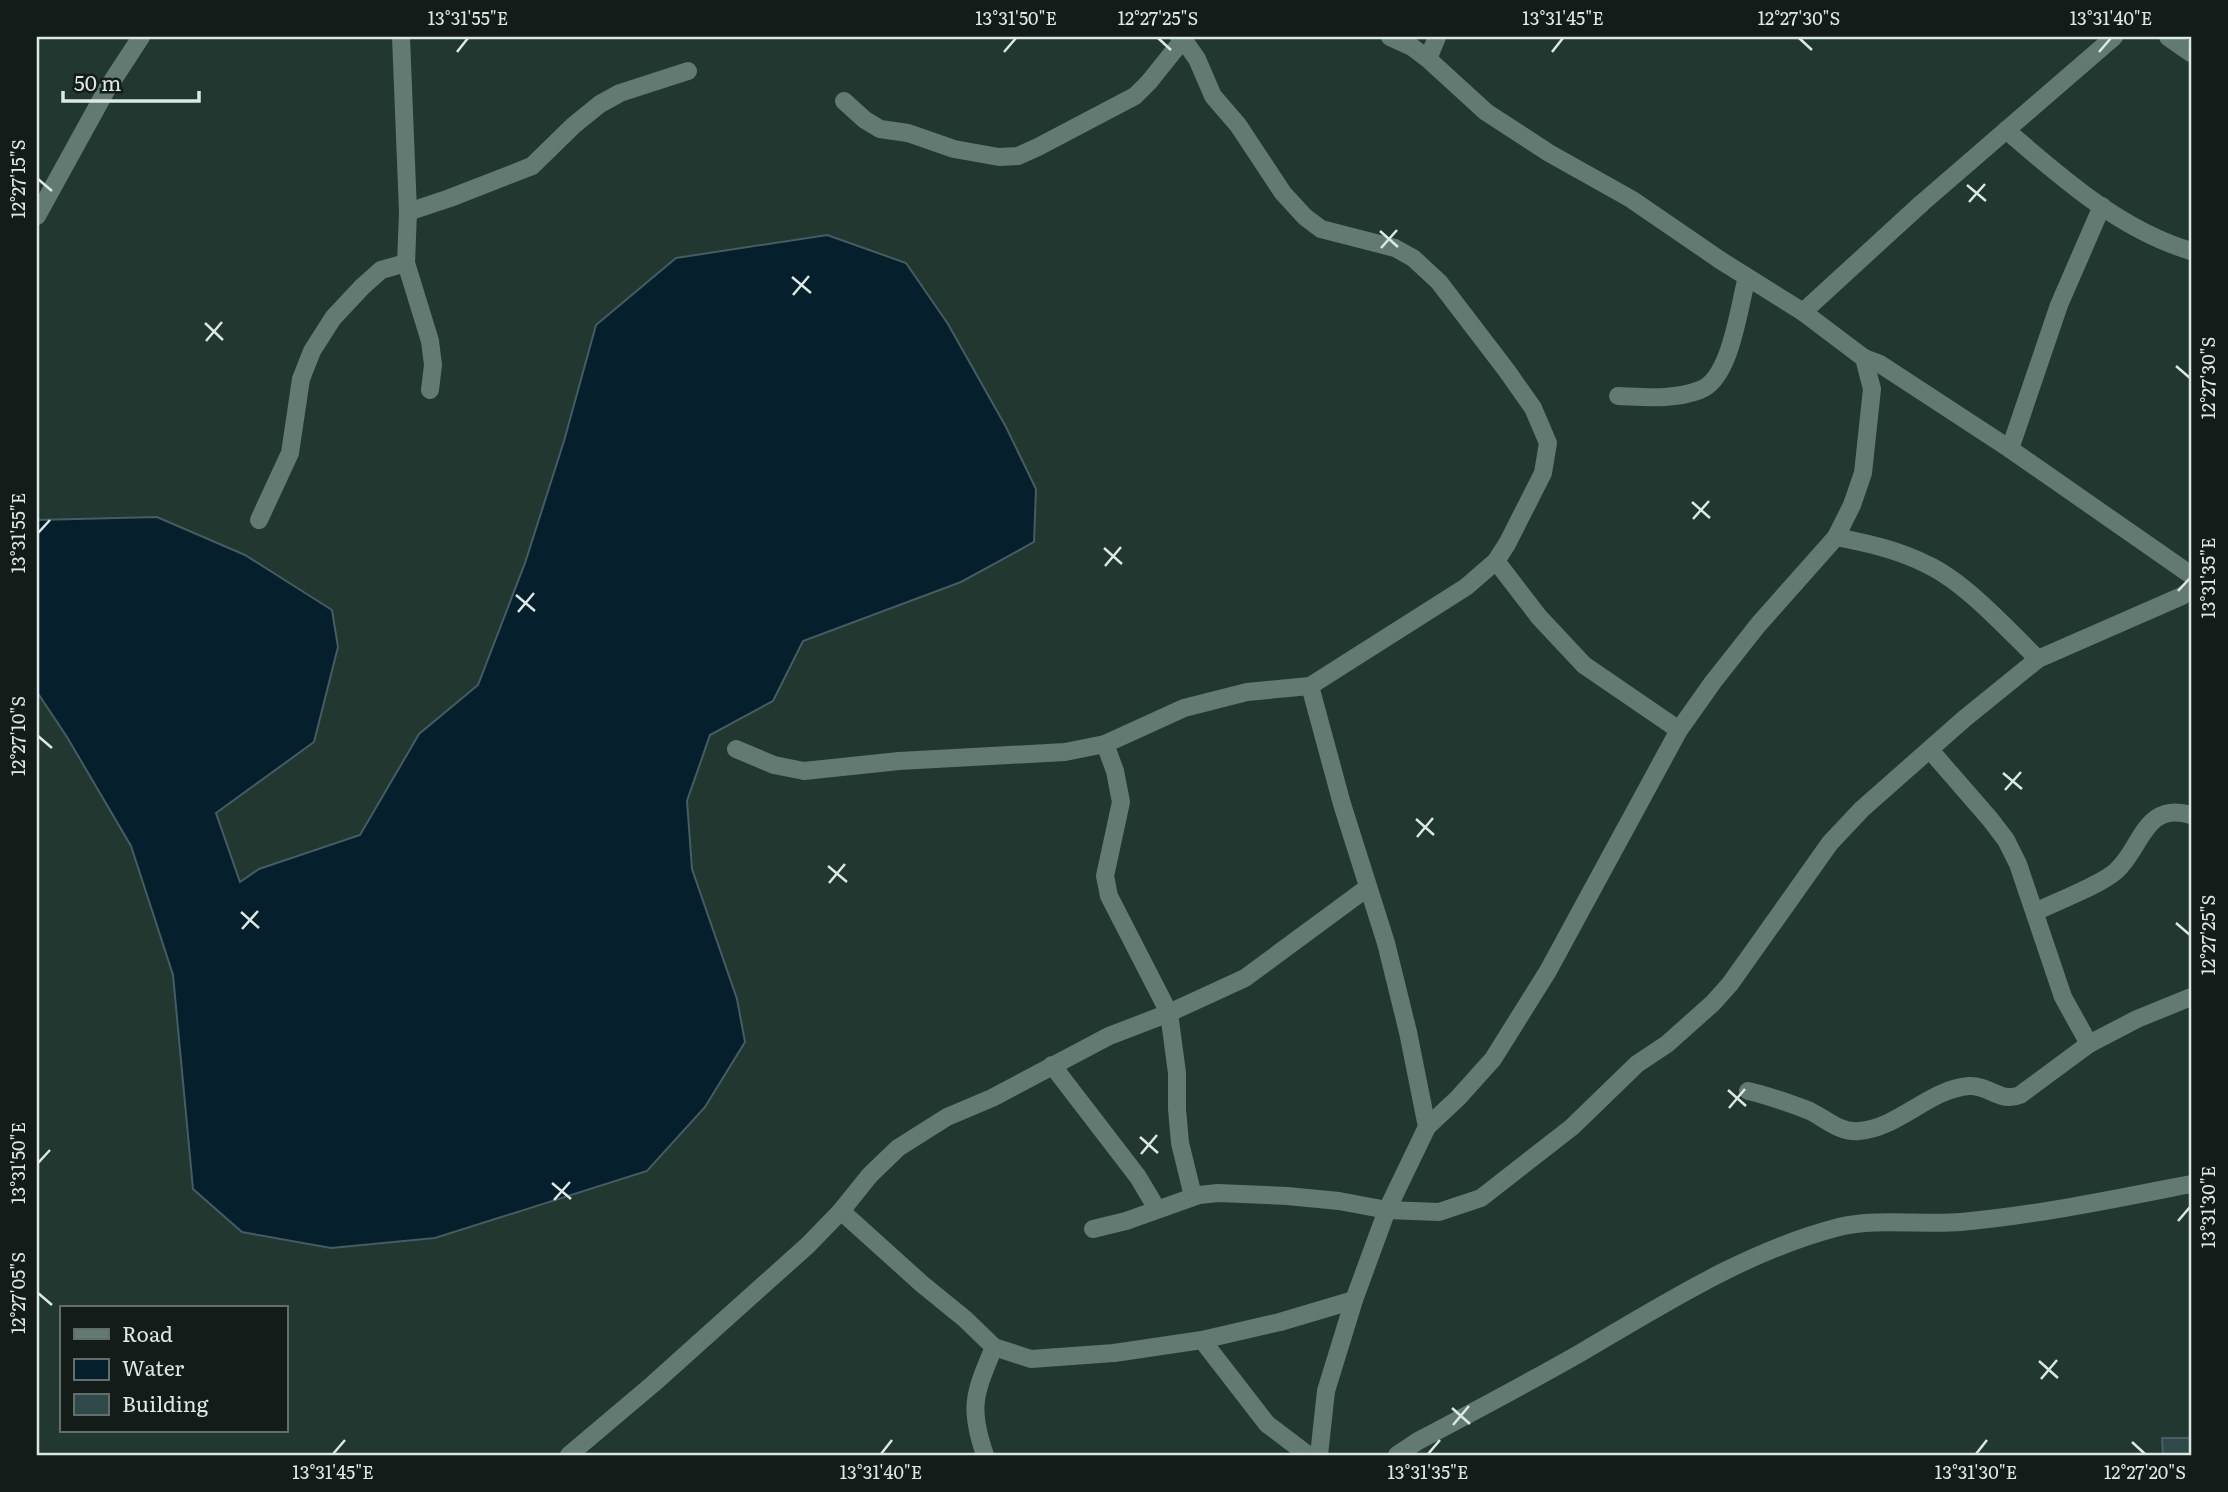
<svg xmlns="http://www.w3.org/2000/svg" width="2228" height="1492" font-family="Literata,serif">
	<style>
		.water { fill: #05202c; stroke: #455c63; stroke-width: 2 }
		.building { fill: #2f494a; stroke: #466062; stroke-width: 2 }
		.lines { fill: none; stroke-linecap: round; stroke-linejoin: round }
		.minor { stroke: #627a71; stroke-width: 18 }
		.ticks { fill: none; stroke: #dbe8e3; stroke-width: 2.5 }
		.neatline { fill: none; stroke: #dbe8e3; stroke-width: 2.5 }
		.ticks-label { font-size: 18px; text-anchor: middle; fill: #dbe8e3 }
	</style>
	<rect width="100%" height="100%" fill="#21372f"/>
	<path class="water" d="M827 235 906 263 948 324 1006 427 1036 489 1034 542 961 582 803 641 773 701 710 735 687 801 692 869 737 999 745 1042 705 1107 647 1171 435 1238 331 1248 242 1232 193 1189 173 975 131 846 67 737 37 692V520L157 517 245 555 332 610 338 647 314 742 216 813 240 882 259 869 360 835 419 734 478 685 525 563 564 441 596 325 676 258Z"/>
	<path class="building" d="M2162 1438H2191V1455H2163Z"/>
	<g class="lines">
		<g class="minor">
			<path d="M401 37 408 212 406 263 430 341 433 365 430 390"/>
			<path d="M2168 37 2191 53"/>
			<path d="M1428 59 1437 37"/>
			<path d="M844 101 865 120 880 129 908 133 954 149 999 157 1018 156 1038 147 1135 96 1149 82 1185 37"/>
			<path d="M2006 130C2062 178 2120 230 2191 251"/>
			<path d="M408 212 450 198 532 166 574 125 600 104 620 93 688 71"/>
			<path d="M37 216 107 89 141 37"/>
			<path d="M1803 312 1922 203 2114 37"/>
			<path d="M1864 358 1880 364 2010 449 2191 575"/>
			<path d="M1618 396C1645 397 1674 400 1700 390 1731 379 1739 306 1747 277"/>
			<path d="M2010 449 2059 305 2102 206"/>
			<path d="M259 520 290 453 301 379 312 351 333 318 362 287 381 270 406 263"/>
			<path d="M1836 537C1867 543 1899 550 1928 565 1966 583 2007 629 2038 659"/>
			<path d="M1496 561 1539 617 1584 665 1679 730"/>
			<path d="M1310 686 1342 804 1386 943 1408 1032 1427 1127"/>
			<path d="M1105 744 1115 771 1121 802 1105 876 1109 896 1169 1013 1177 1073V1109L1180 1143 1193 1196"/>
			<path d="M736 749 774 765 804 771 899 761 1065 752 1105 744 1184 708 1247 692 1310 686 1466 587 1496 561 1507 544 1543 473 1548 443 1533 408 1507 371 1439 282 1413 258 1395 248 1321 229 1305 217 1283 193 1238 125 1213 96 1197 59 1183 39 1179 37"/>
			<path d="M1930 750 1990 819 2006 840 2018 864 2063 997 2089 1044"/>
			<path d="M2035 912C2055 902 2101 885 2116 871 2142 848 2144 801 2191 815"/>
			<path d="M1052 1065 1138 1177 1157 1209"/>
			<path d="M1748 1091C1770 1096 1789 1103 1810 1111 1826 1119 1840 1133 1859 1131 1899 1128 1929 1089 1969 1086 1989 1085 2000 1103 2020 1095L2089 1044 2137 1019 2191 997"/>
			<path d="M841 1211 922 1284 965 1319 994 1347 1031 1359 1114 1353 1202 1340 1280 1322 1354 1300"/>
			<path d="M1093 1229 1126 1221 1199 1195 1218 1193 1287 1196 1339 1201 1387 1210 1439 1212 1481 1198 1572 1127 1637 1064 1667 1044 1713 1003 1730 984 1830 843 1862 809 1964 719 2038 659 2182 596 2191 589"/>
			<path d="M1202 1340 1267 1424 1308 1455"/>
			<path d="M569 1455 653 1384 808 1245 841 1211 870 1175 898 1148 947 1117 992 1098 1109 1036 1169 1013 1245 978 1367 888"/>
			<path d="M985 1455C968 1406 975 1393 994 1347"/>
			<path d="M1319 1455 1326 1391 1354 1300 1387 1210 1427 1127 1458 1098 1493 1059 1548 971 1679 730 1713 682 1758 625 1836 537 1852 505 1863 473 1872 389 1864 358 1803 312 1720 260 1631 199 1549 153 1486 112 1428 59 1412 47 1390 37"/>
			<path d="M1397 1455 1418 1441C1473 1412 1528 1383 1582 1352 1664 1304 1746 1251 1839 1227 1874 1218 1924 1225 1961 1222 2038 1215 2115 1199 2191 1184"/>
		</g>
	</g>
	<path class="ticks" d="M1158 38 1171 50M1799 38 1812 50M457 52 468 38M1004 52 1016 38M1552 52 1563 38M2099 52 2111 38M38 179 52 191M1967 185 1986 201M1969 202 1985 184M1380 231 1398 247M1381 248 1397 230M792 277 811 293M793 295 809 276M205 323 223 340M206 341 222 322M2176 366 2190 378M1692 502 1710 518M1693 519 1709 501M38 533 50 520M1104 548 1122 564M1105 566 1121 547M2178 591 2190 578M516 595 535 611M518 612 534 593M38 736 52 748M2003 773 2022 789M2005 790 2021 772M1416 819 1434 835M1417 837 1433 818M828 866 847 882M829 883 845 864M241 912 259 928M2176 923 2190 935M242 929 258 911M1728 1090 1746 1106M1729 1108 1745 1089M1140 1137 1158 1153M1141 1154 1157 1135M38 1163 50 1150M552 1183 571 1199M554 1200 570 1182M2178 1221 2190 1207M38 1293 52 1305M2039 1361 2058 1378M2041 1379 2057 1360M1452 1408 1470 1424M1453 1425 1469 1406M2132 1442 2145 1454M333 1454 345 1440M881 1454 892 1440M1428 1454 1440 1440M1976 1454 1987 1440"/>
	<rect width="2228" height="1492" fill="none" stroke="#131c19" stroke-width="77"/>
	<rect x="60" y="1306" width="228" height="126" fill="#131c19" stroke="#636e6a" stroke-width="2"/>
	<rect x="74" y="1329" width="35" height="10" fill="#627a71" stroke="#636e6a" stroke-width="2"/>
	<text x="122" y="1342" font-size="21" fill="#dbe8e3">Road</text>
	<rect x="74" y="1359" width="35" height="21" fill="#05202c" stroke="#636e6a" stroke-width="2"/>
	<text x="122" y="1376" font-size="21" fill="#dbe8e3">Water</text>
	<rect x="74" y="1394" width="35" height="21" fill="#2f494a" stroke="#636e6a" stroke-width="2"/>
	<text x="122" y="1412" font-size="21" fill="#dbe8e3">Building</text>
	<path d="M63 91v10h136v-10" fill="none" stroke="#dbe8e3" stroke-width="3.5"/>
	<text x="74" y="91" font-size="21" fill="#dbe8e3" stroke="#131c19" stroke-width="5" paint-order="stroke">50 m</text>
	<rect x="38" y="38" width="2152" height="1416" class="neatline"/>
	<g class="ticks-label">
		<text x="468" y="25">13°31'55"E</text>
		<text x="1016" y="25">13°31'50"E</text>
		<text x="1158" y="25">12°27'25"S</text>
		<text x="1563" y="25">13°31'45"E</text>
		<text x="1799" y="25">12°27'30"S</text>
		<text x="2111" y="25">13°31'40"E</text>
		<text transform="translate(19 179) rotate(-90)" y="6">12°27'15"S</text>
		<text transform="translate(2209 378) rotate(-90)" y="6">12°27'30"S</text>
		<text transform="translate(19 533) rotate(-90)" y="6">13°31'55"E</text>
		<text transform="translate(2209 578) rotate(-90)" y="6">13°31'35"E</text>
		<text transform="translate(19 736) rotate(-90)" y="6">12°27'10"S</text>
		<text transform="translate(2209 935) rotate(-90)" y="6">12°27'25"S</text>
		<text transform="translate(19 1163) rotate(-90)" y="6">13°31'50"E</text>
		<text transform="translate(2209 1207) rotate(-90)" y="6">13°31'30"E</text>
		<text transform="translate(19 1293) rotate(-90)" y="6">12°27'05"S</text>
		<text x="333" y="1479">13°31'45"E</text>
		<text x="881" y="1479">13°31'40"E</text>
		<text x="1428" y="1479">13°31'35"E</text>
		<text x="1976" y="1479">13°31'30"E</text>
		<text x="2145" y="1479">12°27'20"S</text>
	</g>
</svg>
